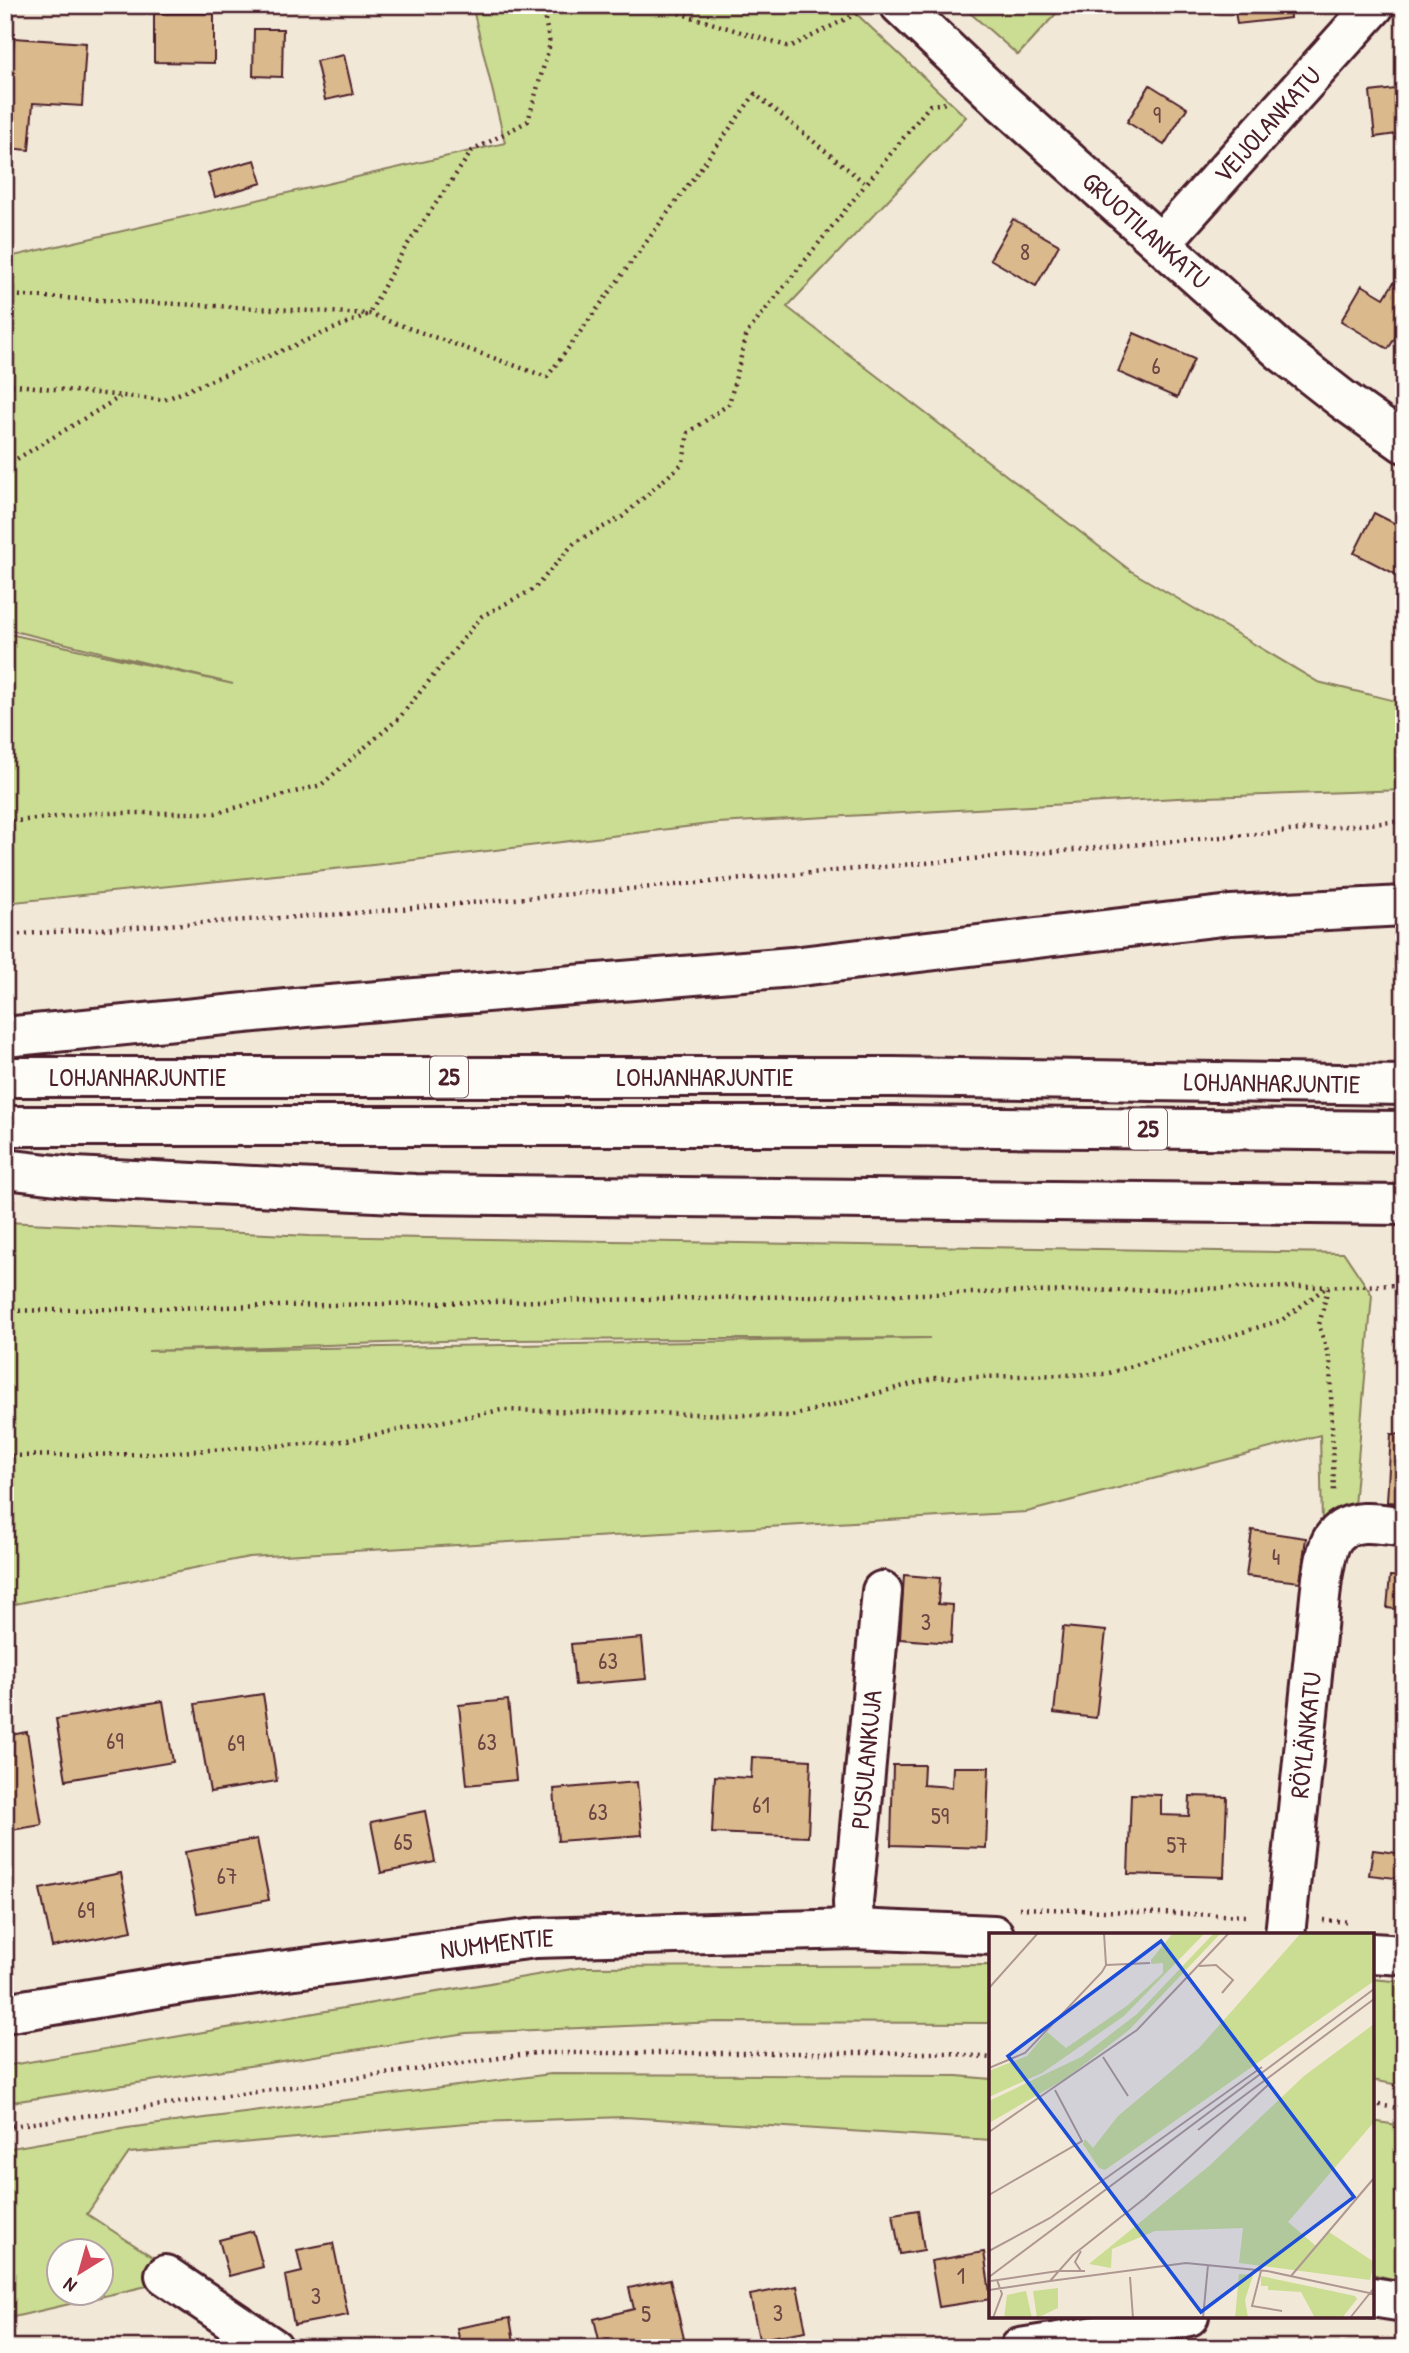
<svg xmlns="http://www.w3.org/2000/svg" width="1409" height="2353" font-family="'Patrick Hand',sans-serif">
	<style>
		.green { fill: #cadd92; stroke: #8a7e5e; stroke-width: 2; fill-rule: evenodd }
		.building { fill: #dab98d; stroke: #4a1f2b; stroke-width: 2 }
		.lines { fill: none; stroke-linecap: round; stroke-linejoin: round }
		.minor-casing { stroke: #4a1f2b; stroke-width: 44 }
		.highway-casing { stroke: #4a1f2b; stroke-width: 44 }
		.path { stroke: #4a1f2b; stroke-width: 4.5; stroke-dasharray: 2 5; stroke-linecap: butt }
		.minor { stroke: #fdfcf7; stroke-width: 38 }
		.highway { stroke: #fdfcf7; stroke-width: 38 }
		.labels { text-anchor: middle; stroke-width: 5; stroke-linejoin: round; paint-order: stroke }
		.number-label { font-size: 23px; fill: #6e4644 }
		.shield { fill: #fdfcf7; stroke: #806168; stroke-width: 2 }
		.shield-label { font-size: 24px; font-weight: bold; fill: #4a1f2b }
		.street-label { font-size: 26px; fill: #4a1f2b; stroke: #fdfcf7 }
		.inset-road { fill: none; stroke: #af9892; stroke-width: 2 }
		.view { fill: #1d4ed8; fill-opacity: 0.15; stroke: #1d4ed8; stroke-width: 3.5 }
		.inset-edge { fill: none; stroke: #4a1f2b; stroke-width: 3.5 }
	</style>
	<rect width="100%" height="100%" fill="#f2e8d7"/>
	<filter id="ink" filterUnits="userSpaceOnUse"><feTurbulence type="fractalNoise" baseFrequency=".0143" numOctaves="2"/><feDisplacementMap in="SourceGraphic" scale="14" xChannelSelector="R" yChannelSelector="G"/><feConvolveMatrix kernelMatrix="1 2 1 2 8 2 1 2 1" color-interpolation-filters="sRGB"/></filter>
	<g filter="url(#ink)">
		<g class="green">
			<path d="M472 5H847L966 117 787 307 1131 571 1318 682 1404 703V790L1178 798 718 823 373 865 5 903V633L233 684 5 629V258L505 143Z"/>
			<path d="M961 5H1064L1018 55Z"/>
			<path d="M5 1222 309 1236 1344 1253 1372 1295 1354 1506 1322 1522 1320 1435 1027 1512 249 1557 5 1606ZM930 1338 148 1351 472 1340Z"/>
			<path d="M991 1965V2023L718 2022 466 2033 5 2103V2066L583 1967Z"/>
			<path d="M1372 1979 1404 1982V2086L1372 2080Z"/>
			<path d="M551 2074 957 2076 991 2079V2140L625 2117 478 2122 129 2153 87 2214 162 2263 147 2286 5 2319V2149L127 2128ZM60 2252H102V2294H60Z"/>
			<path d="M1372 2121 1404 2126V2282L1372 2274Z"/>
		</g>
		<g class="building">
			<path d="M1234 5H1289L1290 18 1237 24Z"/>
			<path d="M154 13H214V63L154 62Z"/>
			<path d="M254 29H283L282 77 253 76Z"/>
			<path d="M14 38 86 43 82 106 33 103 29 150 5 148V59H12Z"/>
			<path d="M344 55 353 94 325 100 316 61Z"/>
			<path d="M1150 85 1187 108 1164 145 1127 122Z"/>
			<path d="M1404 88V133L1375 137 1370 92Z"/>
			<path d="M255 160 262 183 215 197 208 173Z"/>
			<path d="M1013 219 1059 245 1036 286 990 259Z"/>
			<path d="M1394 282 1404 288V324L1388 349 1341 321 1362 285 1384 298Z"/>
			<path d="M1134 333 1194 359 1177 398 1118 372Z"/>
			<path d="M1374 513 1404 528V567L1399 576 1354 553Z"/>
			<path d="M1391 1434 1404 1435V1503L1387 1502Z"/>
			<path d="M1252 1530 1306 1538 1300 1582 1246 1576Z"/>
			<path d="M904 1575 940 1578 938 1604 953 1605 951 1643 900 1639Z"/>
			<path d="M1390 1576 1404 1577V1610L1387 1608Z"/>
			<path d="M1063 1627 1106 1631 1096 1718 1054 1713Z"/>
			<path d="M642 1638 646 1679 575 1685 571 1644Z"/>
			<path d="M263 1694 277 1781 210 1792 195 1704Z"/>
			<path d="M508 1700 516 1780 467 1785 459 1705Z"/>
			<path d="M163 1701 173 1762 66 1780 56 1719Z"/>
			<path d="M27 1732 42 1825 5 1831V1736Z"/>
			<path d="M752 1757 811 1760 808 1837 712 1833 715 1776 751 1778Z"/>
			<path d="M893 1765H924L923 1785 952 1787 953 1767H989L986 1848 891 1845Z"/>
			<path d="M637 1782 642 1835 558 1841 554 1789Z"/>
			<path d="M1131 1794 1161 1795V1815L1189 1816 1190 1796 1227 1797 1224 1877 1128 1874Z"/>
			<path d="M425 1811 435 1862 381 1873 371 1822Z"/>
			<path d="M257 1839 269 1900 197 1913 185 1852Z"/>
			<path d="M1373 1850 1404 1854V1879L1369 1875Z"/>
			<path d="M121 1873 132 1931 52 1947 40 1889Z"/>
			<path d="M918 2210 924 2250 900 2254 893 2214Z"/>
			<path d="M253 2231 263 2267 229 2276 219 2240Z"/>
			<path d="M333 2243 348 2315 294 2325 285 2276 302 2272 297 2250Z"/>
			<path d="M984 2252 991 2299 939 2307 931 2261Z"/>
			<path d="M670 2279 685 2343 664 2348H601L594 2319 634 2309 629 2288Z"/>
			<path d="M797 2286 806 2331 759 2339 750 2295Z"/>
			<path d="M510 2318 515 2348H461L457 2328Z"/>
		</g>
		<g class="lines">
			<g class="minor-casing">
				<g id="minor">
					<path id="s1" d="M900 5 999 99 1282 352 1342 399 1404 443"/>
					<path id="s2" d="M1161 243 1375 5"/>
					<path id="s3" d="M854 1929 853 1902 882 1591"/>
					<path id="s4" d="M1285 1935 1322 1578C1325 1565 1326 1546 1335 1536 1351 1516 1383 1524 1404 1527"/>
					<path d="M1372 1953 1404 1955"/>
					<path id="s5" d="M5 2013 194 1982 536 1938 854 1929 994 1935"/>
					<path d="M165 2275 273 2348"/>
					<path d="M1372 2297 1404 2302"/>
					<path d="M1020 2348 1090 2337 1189 2316"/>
				</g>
			</g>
			<g class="highway-casing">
				<g id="highway">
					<path d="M5 1037 306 1007 792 967 1231 915 1404 906"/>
					<path id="s6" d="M5 1077H893L1404 1085"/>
					<path d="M5 1126H892L1404 1131"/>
					<path d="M5 1169 74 1177 415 1194 1404 1205"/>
				</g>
			</g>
			<g class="path">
				<path d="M652 5 790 47 864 10"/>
				<path d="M5 295 369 314 547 377 755 94 866 184 930 105 948 103"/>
				<path d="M5 384 164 400 369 314 403 251 472 151 528 121 550 44 542 5"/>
				<path d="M5 466 120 397"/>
				<path d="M5 822 97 813H216L321 785 398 719 482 616 534 589 575 542 622 517 683 463 688 433 729 404 747 333 866 184"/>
				<path d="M5 935 344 914 1404 821"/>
				<path d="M1328 1288 1319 1325 1330 1361 1334 1493"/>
				<path d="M5 1311 1404 1285"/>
				<path d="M5 1456 145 1454 337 1442 501 1410 791 1416 934 1378 1106 1374 1282 1320 1328 1286"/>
				<path d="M1019 1908 1248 1916"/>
				<path d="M1323 1920 1350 1922"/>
				<path d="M1372 2104 1404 2109"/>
				<path d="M5 2127 535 2053H949L991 2058"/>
			</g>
			<use href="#minor" class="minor"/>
			<use href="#highway" class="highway"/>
		</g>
	</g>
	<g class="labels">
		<g class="number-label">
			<text x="1157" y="123">9</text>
			<text x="1025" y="260">8</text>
			<text x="1156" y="374">6</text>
			<text x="1276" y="1565">4</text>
			<text x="926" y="1630">3</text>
			<text x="608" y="1669">63</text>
			<text x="115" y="1749">69</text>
			<text x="487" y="1750">63</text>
			<text x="236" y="1751">69</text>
			<text x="761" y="1813">61</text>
			<text x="598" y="1820">63</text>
			<text x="940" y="1824">59</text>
			<text x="403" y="1850">65</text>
			<text x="1177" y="1853">57</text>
			<text x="227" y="1884">67</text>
			<text x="86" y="1918">69</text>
			<text x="961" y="2284">1</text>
			<text x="316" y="2304">3</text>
			<text x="778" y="2321">3</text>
			<text x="646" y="2322">5</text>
		</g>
		<g class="shield">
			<rect x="430" y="1056.5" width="38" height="41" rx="5"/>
			<rect x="1129" y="1108.5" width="38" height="41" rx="5"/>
		</g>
		<g class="shield-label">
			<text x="449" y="1085">25</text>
			<text x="1148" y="1137">25</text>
		</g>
		<g class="street-label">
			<text dy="9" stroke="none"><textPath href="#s2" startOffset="159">VEIJOLANKATU</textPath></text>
			<text dy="9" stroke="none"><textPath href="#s1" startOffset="334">GRUOTILANKATU</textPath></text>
			<text dy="9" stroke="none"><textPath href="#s6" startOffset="133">LOHJANHARJUNTIE</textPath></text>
			<text dy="9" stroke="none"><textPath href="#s6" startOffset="700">LOHJANHARJUNTIE</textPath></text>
			<text dy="9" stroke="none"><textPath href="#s6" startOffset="1267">LOHJANHARJUNTIE</textPath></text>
			<text dy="9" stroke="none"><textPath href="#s4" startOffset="201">RÖYLÄNKATU</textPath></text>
			<text dy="9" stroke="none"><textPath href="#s3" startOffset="170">PUSULANKUJA</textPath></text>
			<text dy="9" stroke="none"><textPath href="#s5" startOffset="497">NUMMENTIE</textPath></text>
		</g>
	</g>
	<g transform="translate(989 1933)">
		<rect width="385" height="385" fill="#f2e8d7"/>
		<path d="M184 0H216L135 83 53 140 0 164V138L38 123 58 99 77 115 139 72 174 40V30L162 31V27ZM225 0H232L140 97 76 146 0 190V168L92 124 148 81ZM312 0H385V48L116 237 110 235 94 211 96 206 104 215 129 183 210 115ZM385 91V189L299 289 327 313 340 299 385 329 381 347 250 330 254 295 166 298 123 316 122 335 100 331 220 233 315 143ZM250 341 264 342 256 367 259 385H246ZM272 343 366 363 368 366 353 385H326L312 359 279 357V353H272ZM69 355V375L48 385 44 358ZM37 358 43 385H15L18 362Z" fill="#cadd92"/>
		<path class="inset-road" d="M117 32 161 30M210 33 227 32 244 47 233 60M0 55 49 0M114 124 139 163M0 135 36 120 113 39 117 32 115 0M209 197 385 66M0 199 148 97 240 0M0 262 93 208 66 157M0 318 61 285 273 134M92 318 86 329 92 338M69 338H96M272 338 263 373 293 378M302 343 385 245M0 344 385 56M141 344 144 385M2 348 69 338M61 348 197 330 278 338 385 361M61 348 84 322 156 265 279 152M0 357 61 348M4 385 13 361 8 347M214 385 219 332M361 385 385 355"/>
		<path class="view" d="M172 8 365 264 212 379 19 123Z"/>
		<rect width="385" height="385" class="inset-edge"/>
	</g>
	<rect width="1409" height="2353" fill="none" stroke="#fdfcf7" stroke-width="28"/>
	<rect x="14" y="14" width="1381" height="2325" fill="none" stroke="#4a1f2b" stroke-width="2.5" filter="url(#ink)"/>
	<g transform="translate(80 2272) rotate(217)"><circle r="33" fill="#fdfcf7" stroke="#b5a4a5" stroke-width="2"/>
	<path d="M0-5L12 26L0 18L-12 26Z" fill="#d1495b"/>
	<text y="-10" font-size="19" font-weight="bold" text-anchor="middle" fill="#4a1f2b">N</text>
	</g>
</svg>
